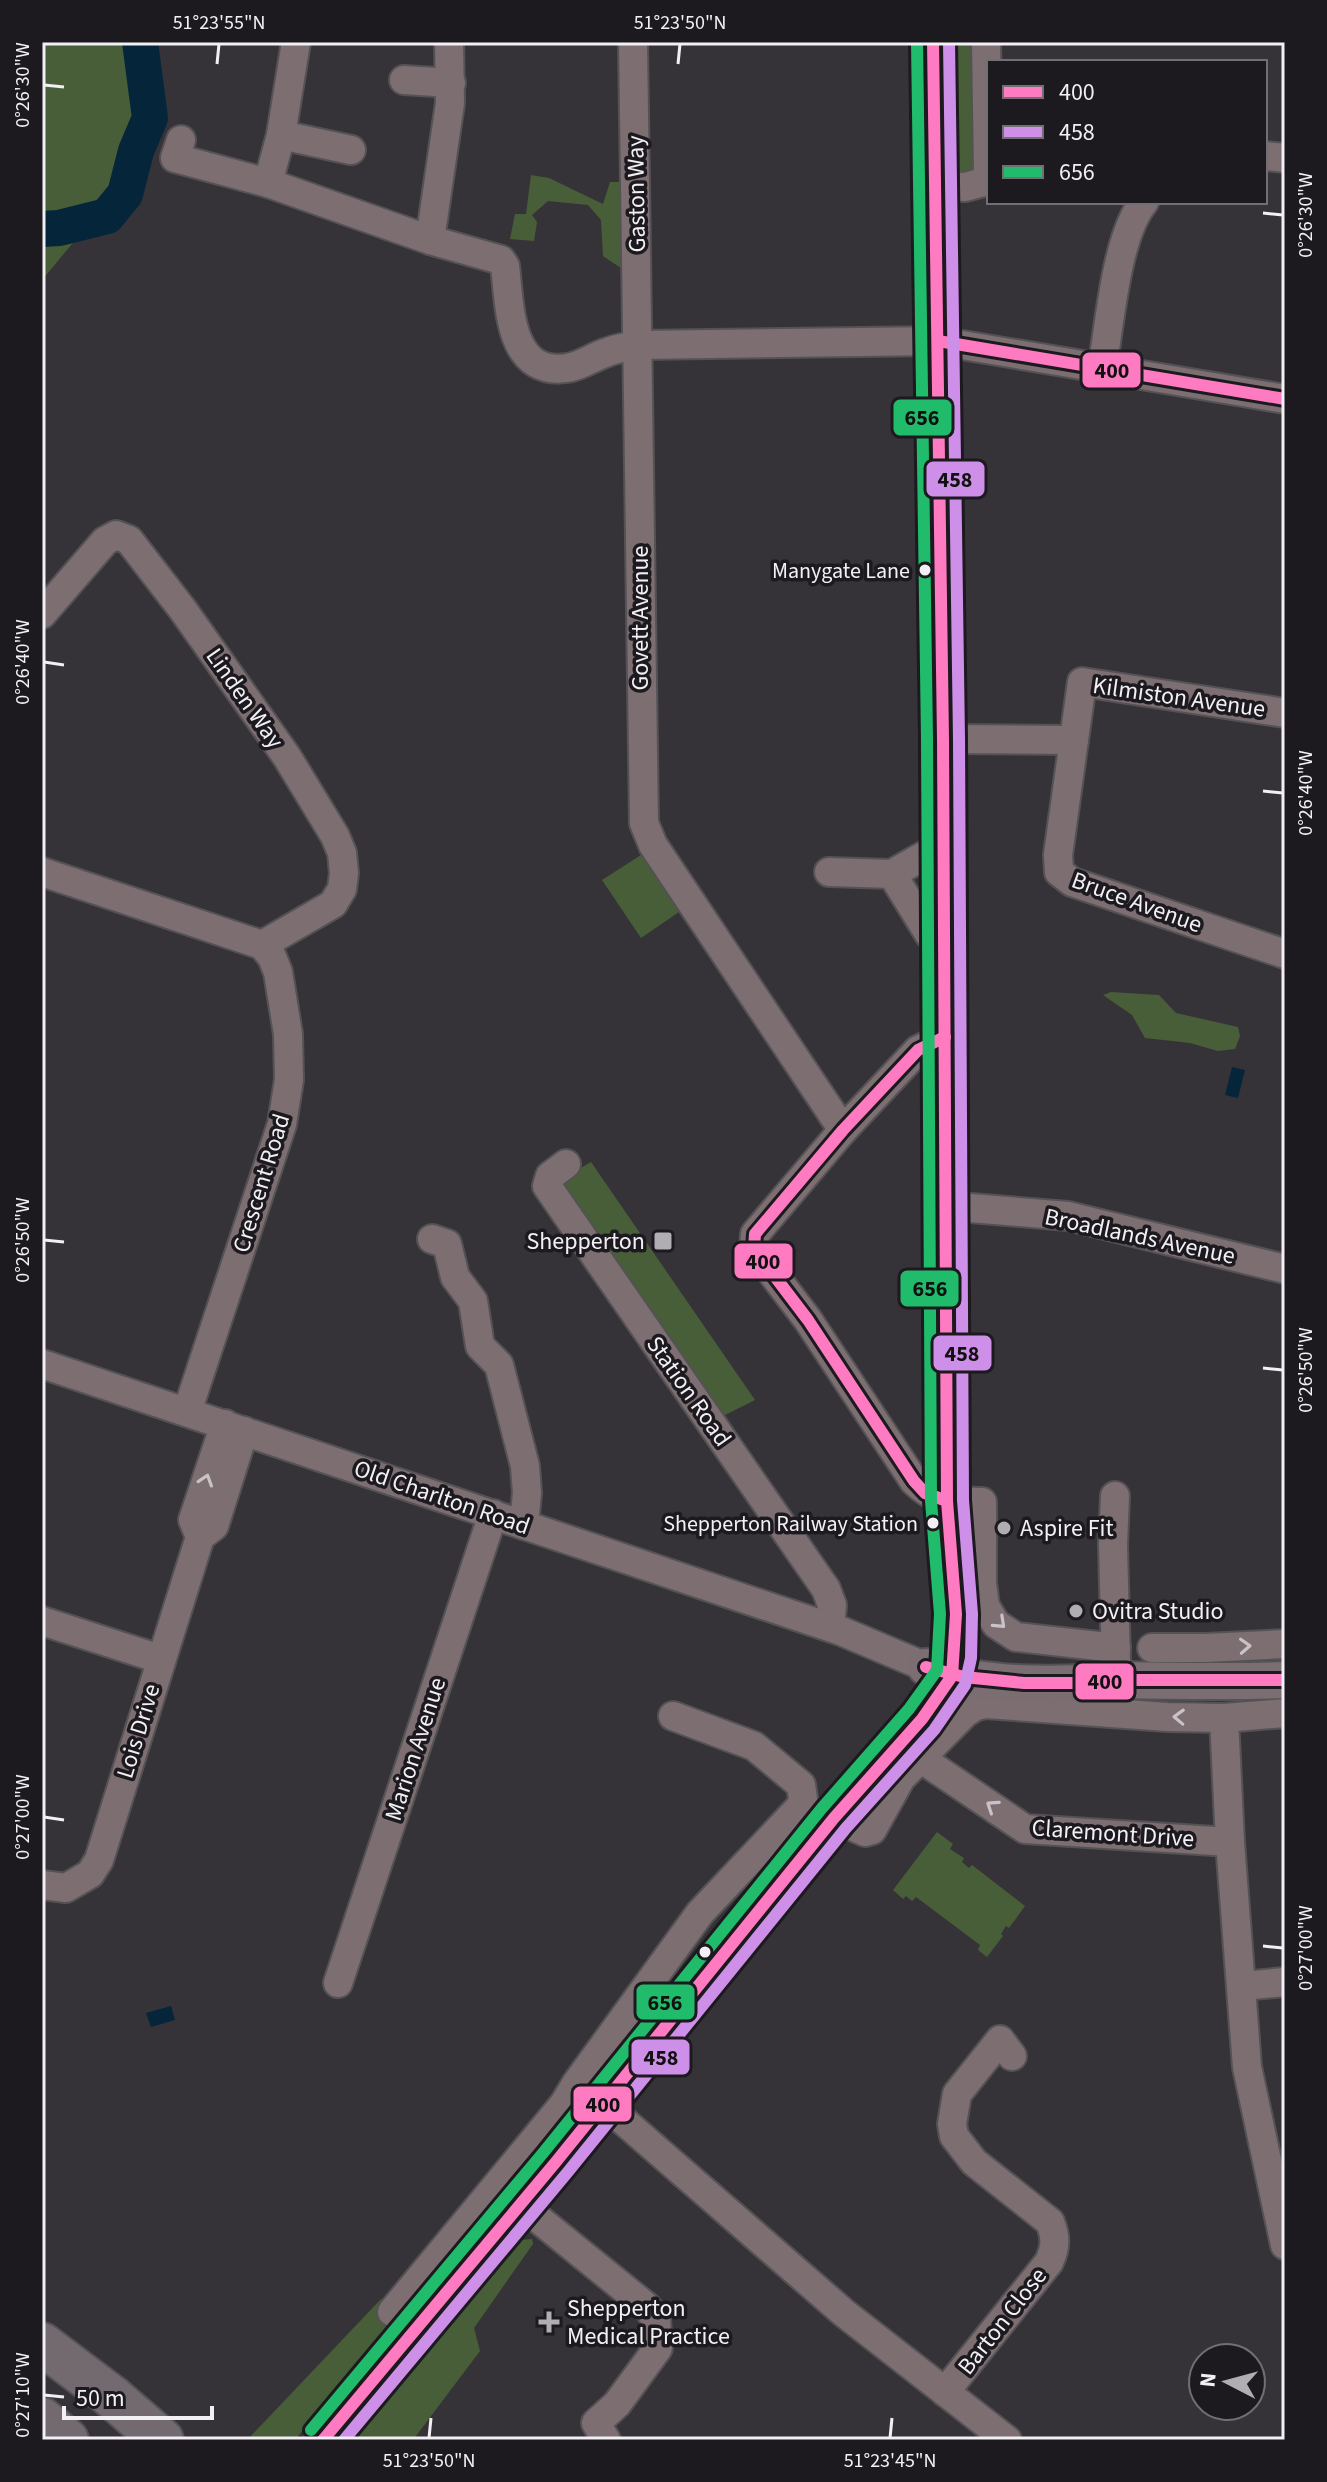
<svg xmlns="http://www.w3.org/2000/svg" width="1327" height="2482" font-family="'Source Sans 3',sans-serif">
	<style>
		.green { fill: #475e38 }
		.water { fill: #05253b }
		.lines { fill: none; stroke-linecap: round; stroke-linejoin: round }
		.river { stroke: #05253b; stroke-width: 36 }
		.minor-casing { stroke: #545255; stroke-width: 32 }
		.major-casing { stroke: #545255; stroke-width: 40 }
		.highway-casing { stroke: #545255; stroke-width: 46 }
		.minor { stroke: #7d6e71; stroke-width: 28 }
		.major { stroke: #7a6e72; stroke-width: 36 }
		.highway { stroke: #726a6f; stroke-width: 42 }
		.bus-1-casing { stroke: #1c1a1e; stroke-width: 18 }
		.bus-2-casing { stroke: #1c1a1e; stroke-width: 18 }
		.bus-3-casing { stroke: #1c1a1e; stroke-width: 18 }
		.bus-1 { stroke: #fe7ac1; stroke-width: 12 }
		.bus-2 { stroke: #ce8fe9; stroke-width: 12 }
		.bus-3 { stroke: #20bc6c; stroke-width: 12 }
		.oneway { stroke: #c9c2c7 }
		.ticks { fill: none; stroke: #f2eff5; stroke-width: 3 }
		.bus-dot { fill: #f2eff5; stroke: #1c1a1e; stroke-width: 3 }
		.poi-dot { fill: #b0adb3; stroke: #1c1a1e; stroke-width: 3 }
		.labels { text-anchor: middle; stroke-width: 7; stroke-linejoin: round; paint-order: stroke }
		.bus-label { font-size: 22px; fill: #f2eff5; stroke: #1c1a1e; text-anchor: end }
		.street-label { font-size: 24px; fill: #f2eff5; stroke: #1c1a1e }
		.poi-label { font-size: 24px; fill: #f2eff5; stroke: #1c1a1e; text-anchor: start }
		.line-badge { stroke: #1c1a1e; stroke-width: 3 }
		.pale-badge-label { font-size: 22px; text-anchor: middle; font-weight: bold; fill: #111 }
		.neatline { fill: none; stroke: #f2eff5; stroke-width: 3 }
		.ticks-label { font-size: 20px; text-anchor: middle; fill: #f2eff5 }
	</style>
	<rect width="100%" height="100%" fill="#363338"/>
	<g class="green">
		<path d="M42 42H140L150 118 146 155 42 280Z"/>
		<path d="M943 42H979L974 170 959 175 946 167Z"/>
		<path d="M531 175 549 178 603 204 610 182H625L621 268 603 256 601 220 588 205 548 201 532 215 537 222 534 241 510 239 515 214H526Z"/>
		<path d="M641 855 679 912 641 938 602 880Z"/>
		<path d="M1111 992 1159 995 1176 1013 1238 1027 1240 1036 1235 1049 1218 1051 1190 1043 1145 1038 1132 1015 1103 995Z"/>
		<path d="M591 1162 755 1400 721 1417 562 1190V1179Z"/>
		<path d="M937 1832 953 1844 950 1849 964 1858 962 1862 969 1868 972 1865 1025 1906 1009 1928 1006 1926 1001 1934 1003 1936 987 1957 978 1950 980 1945 916 1897 912 1901 906 1896 903 1899 893 1890Z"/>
		<path d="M532 2239 533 2244 474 2328 480 2351 413 2440H338L510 2241Z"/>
		<path d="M381 2299 389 2306 391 2323 295 2440H247Z"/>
	</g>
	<g class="water">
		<path d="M1232 1067 1245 1070 1238 1098 1225 1095Z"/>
		<path d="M171 2006 175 2020 151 2027 146 2013Z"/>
	</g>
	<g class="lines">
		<path class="river" d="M42 229 59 228 107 216 125 194 136 151 150 118 140 42"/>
		<g class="minor-casing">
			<g id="minor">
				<path d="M633 42 644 823 653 845 843 1130"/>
				<path d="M404 80 451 83"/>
				<path d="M281 135 351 150"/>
				<path d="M181 140 175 158 268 183 430 240 501 260 505 266C510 306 508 376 567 368 582 366 594 356 608 352 617 348 628 347 638 345L938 341 1285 399"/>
				<path d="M1265 156 1285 158"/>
				<path d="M268 183 281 135 296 42"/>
				<path d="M934 186 965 187 984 182 988 171 986 42"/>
				<path d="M430 240 450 103 449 42"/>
				<path d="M1102 369C1110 323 1116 236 1144 202"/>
				<path d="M42 614 105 541 116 535 129 540 183 610 287 757 335 836 342 853 344 873 342 889 333 904 262 945"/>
				<path d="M1285 713 1082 682 1058 855 1059 872 1072 882 1285 954"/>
				<path d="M943 739 1074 740"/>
				<path d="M943 845 892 874 929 934 945 939"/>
				<path d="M42 872 262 945 272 957 278 972 288 1034 289 1080 282 1124 187 1412"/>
				<path d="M829 872 892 874"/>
				<path d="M945 1037 918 1050 843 1130 755 1234 754 1249 808 1320 914 1481C936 1503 952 1501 982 1502V1583L985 1606 996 1624 1016 1637 1116 1648"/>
				<path d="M566 1164 550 1176 547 1186 826 1589 832 1605 830 1627"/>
				<path d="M946 1206 1068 1216 1285 1269"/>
				<path d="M432 1239 447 1244 455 1277 473 1301 480 1346 499 1365 525 1466 527 1493 524 1525"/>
				<path d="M42 1364 841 1631 926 1667"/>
				<path d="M1115 1496 1113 1545 1116 1663"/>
				<path d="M200 1537 193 1520 225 1424"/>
				<path d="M42 1621 160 1659"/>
				<path d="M1152 1648H1205L1285 1644"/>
				<path d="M1224 1718 1230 1842 1247 2067 1285 2245"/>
				<path d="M920 1758 1025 1829 1230 1842"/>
				<path d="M834 1818 865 1832 872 1830 901 1778 965 1713 976 1706 986 1704 1167 1717 1224 1718 1285 1713"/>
				<path d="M42 1885 66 1888 90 1874 99 1860 200 1537 214 1526 244 1431"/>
				<path d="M338 1983 493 1514"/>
				<path d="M1242 1986 1285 1982"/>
				<path d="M603 2103 844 2313 1007 2440"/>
				<path d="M520 2204 647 2307 656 2319 658 2348 617 2404 596 2423 606 2440"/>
				<path d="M392 2312 564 2104 576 2084 700 1913 801 1806 803 1799 801 1785 754 1746 673 1716"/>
				<path d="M945 2392 1049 2262C1056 2247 1056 2237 1050 2222L974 2162 954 2136 952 2124 957 2094 1000 2040 1012 2056"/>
			</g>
		</g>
		<g class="major-casing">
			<g id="major">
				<path d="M926 1667C975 1684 1032 1685 1083 1683 1096 1683 1108 1680 1120 1680 1175 1681 1230 1682 1285 1680"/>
				<path d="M323 2440 555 2163 834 1818 922 1719 952 1676 955 1656 956 1614 947 1501 943 739 933 42"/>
			</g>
		</g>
		<g class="highway-casing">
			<g id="highway">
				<path d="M42 2344 111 2396 162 2440"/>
				<path d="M42 2419 67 2440"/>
			</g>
		</g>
		<use href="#minor" class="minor"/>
		<use href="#major" class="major"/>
		<use href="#highway" class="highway"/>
		<g class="bus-1-casing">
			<g id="bus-1">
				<path d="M938 341 1285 399"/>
				<path d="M945 1037 918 1050 843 1130 755 1234 754 1249 808 1320 914 1481 925 1493 947 1501"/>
				<path d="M926 1667 964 1677 1024 1683H1088L1120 1680H1285"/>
				<path d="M323 2440 555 2163 834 1818 922 1719 952 1676 956 1614 947 1501 943 739 933 42"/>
			</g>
		</g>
		<g class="bus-2-casing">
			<path id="bus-2" d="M344 2440 567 2173 846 1828 934 1730 965 1685 971 1658 972 1614 963 1500 959 739 949 42"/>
		</g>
		<g class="bus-3-casing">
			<path id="bus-3" d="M311 2430 543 2153 822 1808 909 1709 937 1670 940 1614 931 1501 927 739 917 42"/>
		</g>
		<use href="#bus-1" class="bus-1"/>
		<use href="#bus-2" class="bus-2"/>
		<use href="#bus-3" class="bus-3"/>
	</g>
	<defs><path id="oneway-chevron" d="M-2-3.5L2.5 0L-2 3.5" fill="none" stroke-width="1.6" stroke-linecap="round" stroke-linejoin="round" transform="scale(2)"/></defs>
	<g class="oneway">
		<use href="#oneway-chevron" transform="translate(206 1480) rotate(-72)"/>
		<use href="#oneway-chevron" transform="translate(1000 1623) rotate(43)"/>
		<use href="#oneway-chevron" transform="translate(1245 1646) rotate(-3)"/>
		<use href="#oneway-chevron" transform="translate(1179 1717) rotate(-178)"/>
		<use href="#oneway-chevron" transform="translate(992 1806) rotate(-146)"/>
	</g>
	<path class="ticks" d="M217 64 219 44M678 64 680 44M44 85 64 87M1263 213 1283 215M44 662 64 665M1263 791 1283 793M44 1240 64 1242M1263 1368 1283 1370M44 1817 64 1820M1263 1946 1283 1948M44 2395 64 2397M429 2438 431 2418M890 2438 892 2418"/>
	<g class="bus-dot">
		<circle cx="925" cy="570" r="7"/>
		<circle cx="933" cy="1523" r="7"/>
		<circle cx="705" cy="1952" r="7"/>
	</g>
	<g class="poi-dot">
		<rect x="653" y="1231" width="20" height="20" rx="4"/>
		<circle cx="1004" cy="1528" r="8"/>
		<circle cx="1076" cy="1611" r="8"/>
		<path d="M545 2310h8v8h8v8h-8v8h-8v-8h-8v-8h8z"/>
	</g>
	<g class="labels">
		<g class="bus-label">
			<text x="910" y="578">Manygate Lane</text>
			<text x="918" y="1531">Shepperton Railway Station</text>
		</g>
		<g class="street-label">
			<text transform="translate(636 194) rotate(-91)" y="8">Gaston Way</text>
			<text transform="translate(640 618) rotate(-90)" y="8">Govett Avenue</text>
			<text transform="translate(1179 697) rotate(8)" y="8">Kilmiston Avenue</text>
			<text transform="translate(245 698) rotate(55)" y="8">Linden Way</text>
			<text transform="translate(1137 902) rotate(20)" y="8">Bruce Avenue</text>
			<text transform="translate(261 1183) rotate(-73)" y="8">Crescent Road</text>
			<text transform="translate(1140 1236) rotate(12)" y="8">Broadlands Avenue</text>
			<text transform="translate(689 1391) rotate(55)" y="8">Station Road</text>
			<text transform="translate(442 1497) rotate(19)" y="8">Old Charlton Road</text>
			<text transform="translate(138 1731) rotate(-73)" y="8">Lois Drive</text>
			<text transform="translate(415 1749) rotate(-72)" y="8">Marion Avenue</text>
			<text transform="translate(1113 1833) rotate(4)" y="8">Claremont Drive</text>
			<text transform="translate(1002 2321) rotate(-52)" y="8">Barton Close</text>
		</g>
		<g class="poi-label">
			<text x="645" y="1249" text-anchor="end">Shepperton</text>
			<text x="1020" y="1536">Aspire Fit</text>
			<text x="1092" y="1619">Ovitra Studio</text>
			<text x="567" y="2316">Shepperton<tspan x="567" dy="28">Medical Practice</tspan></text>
		</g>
	</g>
	<g class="line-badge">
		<rect x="1081" y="351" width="61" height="38" rx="8" fill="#fe7ac1"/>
		<rect x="892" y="398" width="61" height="39" rx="8" fill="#20bc6c"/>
		<rect x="925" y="460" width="61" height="38" rx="8" fill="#ce8fe9"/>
		<rect x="733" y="1242" width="61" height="38" rx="8" fill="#fe7ac1"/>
		<rect x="899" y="1269" width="61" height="39" rx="8" fill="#20bc6c"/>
		<rect x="932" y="1334" width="61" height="38" rx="8" fill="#ce8fe9"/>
		<rect x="1074" y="1662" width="61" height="39" rx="8" fill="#fe7ac1"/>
		<rect x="635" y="1983" width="61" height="38" rx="8" fill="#20bc6c"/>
		<rect x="630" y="2038" width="61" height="38" rx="8" fill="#ce8fe9"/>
		<rect x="572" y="2085" width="61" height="38" rx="8" fill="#fe7ac1"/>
	</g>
	<g class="pale-badge-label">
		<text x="1112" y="378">400</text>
		<text x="922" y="425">656</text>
		<text x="955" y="487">458</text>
		<text x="763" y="1269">400</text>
		<text x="930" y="1296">656</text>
		<text x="962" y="1361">458</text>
		<text x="1105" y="1689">400</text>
		<text x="665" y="2010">656</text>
		<text x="661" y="2065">458</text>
		<text x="603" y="2112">400</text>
	</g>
	<rect width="1327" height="2482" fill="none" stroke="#1c1a1e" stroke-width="88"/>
	<rect x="987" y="60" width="280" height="144" fill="#1c1a1e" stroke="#726f74" stroke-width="2"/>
	<rect x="1003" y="86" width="40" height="12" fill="#fe7ac1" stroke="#726f74" stroke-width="2"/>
	<text x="1059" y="100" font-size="24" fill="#f2eff5">400</text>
	<rect x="1003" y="126" width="40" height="12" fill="#ce8fe9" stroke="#726f74" stroke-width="2"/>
	<text x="1059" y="140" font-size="24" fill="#f2eff5">458</text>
	<rect x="1003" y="166" width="40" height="12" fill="#20bc6c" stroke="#726f74" stroke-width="2"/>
	<text x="1059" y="180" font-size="24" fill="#f2eff5">656</text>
	<g transform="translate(1227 2382) rotate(276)"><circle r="38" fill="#1c1a1e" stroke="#726f74" stroke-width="2"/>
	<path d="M0-6L14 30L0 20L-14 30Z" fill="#b0adb3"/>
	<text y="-12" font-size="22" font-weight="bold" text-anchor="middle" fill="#f2eff5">N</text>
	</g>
	<path d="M64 2406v12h148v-12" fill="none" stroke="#f2eff5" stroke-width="4"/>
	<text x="76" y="2406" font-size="24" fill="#f2eff5" stroke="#1c1a1e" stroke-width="6" paint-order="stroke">50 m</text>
	<rect x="44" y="44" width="1239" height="2394" class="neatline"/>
	<g class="ticks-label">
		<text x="219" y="29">51°23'55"N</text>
		<text x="680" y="29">51°23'50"N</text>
		<text transform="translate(22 85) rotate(-90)" y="7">0°26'30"W</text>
		<text transform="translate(1305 215) rotate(-90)" y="7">0°26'30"W</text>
		<text transform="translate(22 662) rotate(-90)" y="7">0°26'40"W</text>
		<text transform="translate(1305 793) rotate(-90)" y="7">0°26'40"W</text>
		<text transform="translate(22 1240) rotate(-90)" y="7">0°26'50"W</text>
		<text transform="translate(1305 1370) rotate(-90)" y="7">0°26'50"W</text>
		<text transform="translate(22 1817) rotate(-90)" y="7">0°27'00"W</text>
		<text transform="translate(1305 1948) rotate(-90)" y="7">0°27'00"W</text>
		<text transform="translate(22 2395) rotate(-90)" y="7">0°27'10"W</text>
		<text x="429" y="2467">51°23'50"N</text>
		<text x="890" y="2467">51°23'45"N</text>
	</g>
</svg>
